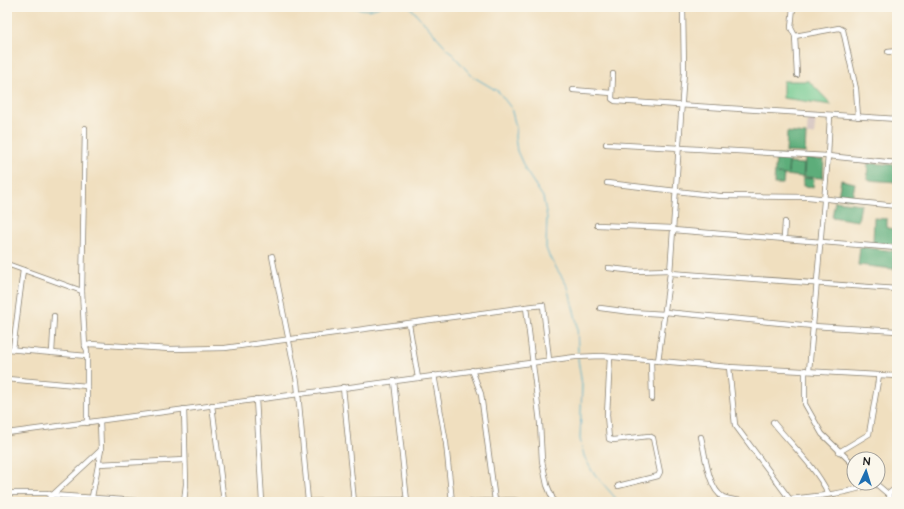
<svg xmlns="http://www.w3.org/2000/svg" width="904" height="509" font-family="'Architects Daughter',sans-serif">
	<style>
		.industrial { fill: #d1c0bc }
		.green { fill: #72c98f; stroke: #477256 }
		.forest { fill: #5dad7a; stroke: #3c644b }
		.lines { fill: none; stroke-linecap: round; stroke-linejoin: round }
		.stream { stroke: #4aabc9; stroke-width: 1 }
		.minor-casing { stroke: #867e6e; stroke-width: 6 }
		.minor { stroke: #fff; stroke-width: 4.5 }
	</style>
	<rect width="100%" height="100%" fill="#fbf7ec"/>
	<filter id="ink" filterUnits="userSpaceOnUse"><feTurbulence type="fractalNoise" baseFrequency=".025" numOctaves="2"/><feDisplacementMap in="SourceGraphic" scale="8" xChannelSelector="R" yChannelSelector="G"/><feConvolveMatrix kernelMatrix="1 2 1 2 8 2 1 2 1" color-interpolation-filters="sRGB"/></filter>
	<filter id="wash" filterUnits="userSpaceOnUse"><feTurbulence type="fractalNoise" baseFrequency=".012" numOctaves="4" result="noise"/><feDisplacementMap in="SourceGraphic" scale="16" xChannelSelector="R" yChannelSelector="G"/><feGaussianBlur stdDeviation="0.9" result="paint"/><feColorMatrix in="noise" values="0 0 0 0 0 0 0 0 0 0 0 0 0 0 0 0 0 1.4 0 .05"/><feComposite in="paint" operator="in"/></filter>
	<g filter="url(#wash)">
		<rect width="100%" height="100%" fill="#f0dfbf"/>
		<path class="industrial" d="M808 115 816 116 814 135H807Z"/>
		<path class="green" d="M783 81H809L832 105 783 98Z"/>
		<g class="forest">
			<path d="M787 132 806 134 805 153 786 152Z"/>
			<path d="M776 156H789L788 173 789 163 804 164 803 177 777 174 784 175 783 184H774Z"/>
			<path d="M805 158 824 160 823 178 804 177Z"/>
			<path d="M868 163 897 165V182L867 180Z"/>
			<path d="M803 178 814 179 813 187 803 186Z"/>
			<path d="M841 180 855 183 852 199 838 196Z"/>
			<path d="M835 201 861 204 858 221 832 217Z"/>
			<path d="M874 218 887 219V228L896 229 895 244 873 243Z"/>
			<path d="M860 247 895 251 894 269 858 265Z"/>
		</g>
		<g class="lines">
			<g class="stream">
				<path d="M349 7 369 10 379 7"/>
				<path d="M410 7 472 76 499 92 511 108 516 127 515 137 517 151 526 171 543 197 547 217 546 248 549 256 568 287 577 323 578 352"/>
				<path d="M578 359 582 385 580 439 584 456 592 471 619 502"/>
			</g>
		</g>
	</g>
	<g filter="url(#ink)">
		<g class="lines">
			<g class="minor-casing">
				<g id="minor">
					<path d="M793 7 791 28 795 36 797 75"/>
					<path d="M795 36 839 28 843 30 856 89 858 117"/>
					<path d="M888 52 897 51"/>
					<path d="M613 74 612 99 615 101 897 119"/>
					<path d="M573 90 612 93"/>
					<path d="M85 128 82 291 85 346"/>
					<path d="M606 144 828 156 897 163"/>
					<path d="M607 183 720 196 808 197 897 206"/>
					<path d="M597 225 673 228"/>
					<path d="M673 230 897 248"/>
					<path d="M784 238 785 222"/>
					<path d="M272 256 297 382 308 501"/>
					<path d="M7 264 82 291"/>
					<path d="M608 268 635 271 670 270"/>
					<path d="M670 273 897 289"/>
					<path d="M526 307 543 305 549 360"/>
					<path d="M600 308 631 312 665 314"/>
					<path d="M665 312 813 326 897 331"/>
					<path d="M409 324 418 378"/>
					<path d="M7 349 87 356"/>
					<path d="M13 349 23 270"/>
					<path d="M52 353 54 316"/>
					<path d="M610 357 607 415 609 439 613 440 649 436 653 438 660 472 658 476 618 486"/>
					<path d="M651 360 652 399"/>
					<path d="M658 361 670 273 684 72 683 7"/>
					<path d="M729 367 735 425 789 498"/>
					<path d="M472 370 481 394 495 501"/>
					<path d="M805 370V404L822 434 854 465"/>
					<path d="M809 371 828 156 830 115"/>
					<path d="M434 375 446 443 452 502"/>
					<path d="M7 379 87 386"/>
					<path d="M394 381 407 501"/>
					<path d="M343 387 354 502"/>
					<path d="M256 399 262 502"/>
					<path d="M212 405 224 502"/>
					<path d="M773 422C792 446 815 466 828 493"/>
					<path d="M87 423V350L85 346 91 344 170 349 225 348 526 307 540 423 542 461 547 485 554 502"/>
					<path d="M7 433 575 357 601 356 729 367 897 376"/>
					<path d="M701 437C705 453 708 489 723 497 734 502 749 501 761 502"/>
					<path d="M839 452 869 434 879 375"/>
					<path d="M98 464 185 460"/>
					<path d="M875 483 888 494 893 502"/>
					<path d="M7 493H47L52 495 152 502"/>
					<path d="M888 494 897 487"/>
					<path d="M45 502 101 450"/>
					<path d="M91 502 101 450 100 421"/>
					<path d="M184 502 186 484 184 409"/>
					<path d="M221 502H239"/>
					<path d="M291 502 403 500 410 502"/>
					<path d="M425 502H451"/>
					<path d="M469 502 512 500 527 502"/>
					<path d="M717 502 724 498"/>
					<path d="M762 502C788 498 851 496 871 483"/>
				</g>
			</g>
			<use href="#minor" class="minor"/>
		</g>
	</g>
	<rect width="904" height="509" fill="none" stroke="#fbf7ec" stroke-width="24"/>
	<g transform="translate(866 471) rotate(4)"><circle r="19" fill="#fbf7ec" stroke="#a29f99"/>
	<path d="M0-3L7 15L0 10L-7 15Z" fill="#1f6fb2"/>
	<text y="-6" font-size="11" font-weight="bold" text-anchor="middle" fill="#1c1c1c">N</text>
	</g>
</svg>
